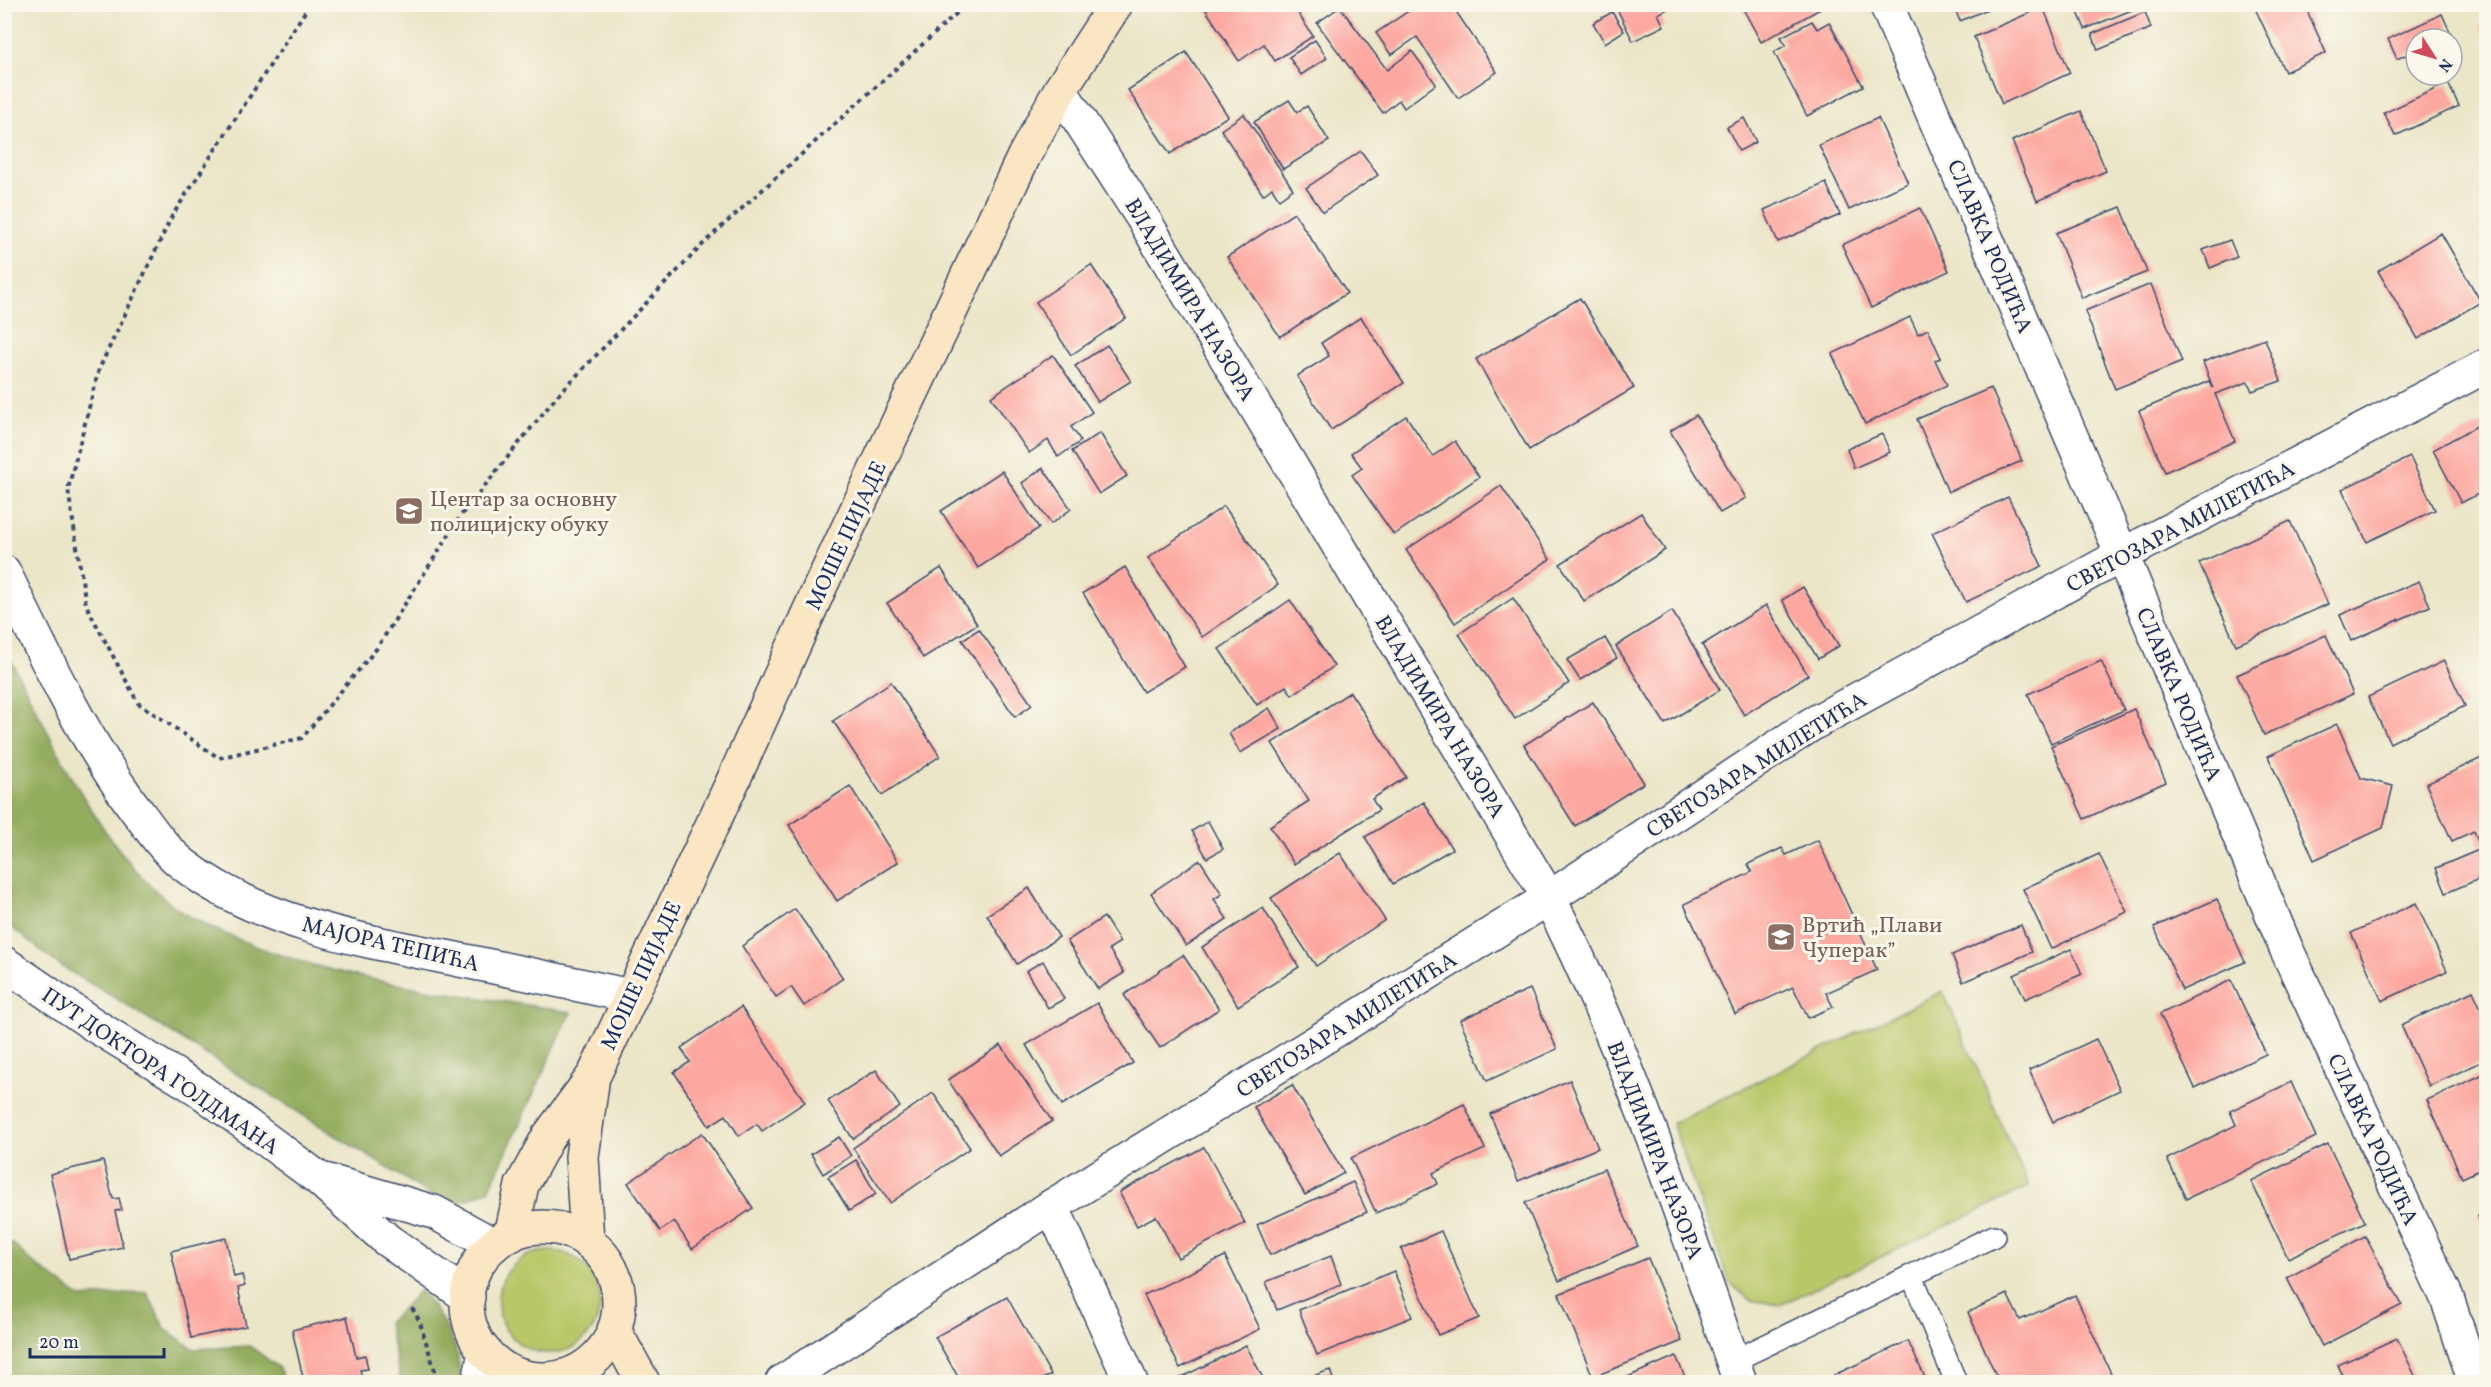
<svg xmlns="http://www.w3.org/2000/svg" width="2491" height="1387" font-family="Vollkorn,serif">
	<style>
		.green { fill: #bac769; stroke: #6a7b64; stroke-width: 1.5 }
		.forest { fill: #93ac5d; stroke: #576e5e; stroke-width: 1.5 }
		.building { fill: #fca8a0 }
		.lines { fill: none; stroke-linecap: round; stroke-linejoin: round }
		.lane-casing { stroke: #3a4a6e; stroke-width: 24 }
		.street-casing { stroke: #3a4a6e; stroke-width: 36 }
		.secondary-casing { stroke: #3a4a6e; stroke-width: 36 }
		.path { stroke: #3a4a6e; stroke-width: 4; stroke-dasharray: 4.5 4.5; stroke-linecap: butt }
		.lane { stroke: #fff; stroke-width: 21 }
		.street { stroke: #fff; stroke-width: 33 }
		.secondary { stroke: #fbe6c4; stroke-width: 33 }
		.labels { text-anchor: middle; stroke-width: 6; stroke-linejoin: round; paint-order: stroke }
		.street-label { font-size: 22px; fill: #1b2f5e; stroke: #fbf7ec }
		.education-label { font-size: 22px; fill: #785e54; stroke: #fbf7ec; text-anchor: start }
	</style>
	<rect width="100%" height="100%" fill="#fbf7ec"/>
	<filter id="ink" filterUnits="userSpaceOnUse"><feTurbulence type="fractalNoise" baseFrequency=".0167" numOctaves="2"/><feDisplacementMap in="SourceGraphic" scale="12" xChannelSelector="R" yChannelSelector="G"/><feConvolveMatrix kernelMatrix="1 2 1 2 8 2 1 2 1" color-interpolation-filters="sRGB"/></filter>
	<filter id="wash" filterUnits="userSpaceOnUse"><feTurbulence type="fractalNoise" baseFrequency=".008" numOctaves="4" result="noise"/><feDisplacementMap in="SourceGraphic" scale="24" xChannelSelector="R" yChannelSelector="G"/><feGaussianBlur stdDeviation="1.35" result="paint"/><feColorMatrix in="noise" values="0 0 0 0 0 0 0 0 0 0 0 0 0 0 0 0 0 1.4 0 .05"/><feComposite in="paint" operator="in"/></filter>
	<g filter="url(#wash)">
		<rect width="100%" height="100%" fill="#ebe6c8"/>
		<g class="green">
			<path d="M1943 991 2029 1187 1780 1305 1750 1300 1729 1282 1672 1123Z"/>
			<circle cx="549" cy="1302" r="51"/>
		</g>
		<g class="forest">
			<path d="M4 647C49 731 87 825 157 892 180 914 207 926 235 938 341 983 458 993 571 1012L489 1190 461 1202 434 1197 130 1007 59 965 5 922Z"/>
			<path d="M5 1243 13 1244 33 1263 81 1298 147 1292 165 1329 194 1349 250 1346 279 1368 285 1382H5Z"/>
			<path d="M420 1290C443 1320 461 1343 460 1382H401L388 1323Z"/>
		</g>
		<g id="blocks">
			<g class="building">
				<path d="M1202 4H1292L1313 36 1275 61 1264 44 1239 61Z"/>
				<path d="M1419 4H1443L1449 13 1455 10 1497 72 1458 98 1417 37 1391 55 1376 33Z"/>
				<path d="M1627 4H1677L1658 14 1664 26 1633 41 1617 9Z"/>
				<path d="M2253 4H2304L2326 53 2285 72Z"/>
				<path d="M1741 5H1820L1822 8 1761 42Z"/>
				<path d="M1953 5H1997L1960 21Z"/>
				<path d="M2075 5H2144L2085 29Z"/>
				<path d="M1340 7 1387 70 1412 51 1436 84 1404 108 1399 100 1383 113 1317 23Z"/>
				<path d="M2043 7 2070 73 2002 104 1974 37Z"/>
				<path d="M1612 12 1624 31 1605 43 1593 23Z"/>
				<path d="M2145 12 2151 28 2098 50 2092 34Z"/>
				<path d="M2442 14 2451 34 2440 39H2416V50L2397 59 2388 39Z"/>
				<path d="M1812 21 1817 29 1829 22 1863 86 1807 116 1774 52 1786 45 1781 37Z"/>
				<path d="M2486 23V40L2480 26Z"/>
				<path d="M1315 40 1327 58 1301 75 1289 57Z"/>
				<path d="M1186 52 1228 116 1170 154 1128 90Z"/>
				<path d="M2448 83 2459 106 2395 136 2384 113Z"/>
				<path d="M1289 100 1297 112 1307 106 1329 141 1283 169 1254 122Z"/>
				<path d="M2081 111 2106 171 2037 201 2012 141Z"/>
				<path d="M1244 114 1293 189 1279 199 1272 188 1263 195 1221 130Z"/>
				<path d="M1744 118 1756 142 1739 151 1727 127Z"/>
				<path d="M1878 118 1908 183 1849 210 1819 145Z"/>
				<path d="M1361 151 1378 175 1323 212 1306 188Z"/>
				<path d="M1826 183 1840 215 1778 242 1764 210Z"/>
				<path d="M2121 207 2147 272 2082 298 2056 233Z"/>
				<path d="M1920 208 1949 271 1871 308 1842 245Z"/>
				<path d="M1294 213 1347 293 1280 337 1227 257Z"/>
				<path d="M2441 233 2481 302 2418 339 2378 271Z"/>
				<path d="M2230 240 2237 257 2210 268 2203 250Z"/>
				<path d="M1091 265 1126 318 1071 355 1036 302Z"/>
				<path d="M2151 284 2182 362 2115 389 2085 311Z"/>
				<path d="M1580 298 1634 388 1529 450 1476 359Z"/>
				<path d="M1361 317 1404 383 1331 430 1297 376 1329 356 1321 343Z"/>
				<path d="M1910 317 1918 334 1928 329 1941 358 1935 360 1947 385 1865 424 1832 354Z"/>
				<path d="M2265 339 2281 381 2252 391 2248 382 2215 394 2235 441 2165 472 2139 411 2209 381 2213 388 2203 362Z"/>
				<path d="M1107 345 1131 381 1098 402 1075 366Z"/>
				<path d="M1053 355 1092 412 1071 427 1081 441 1058 457 1048 440 1029 453 991 397Z"/>
				<path d="M1991 388 2022 461 1948 492 1917 419Z"/>
				<path d="M1696 415 1746 498 1720 513 1670 431Z"/>
				<path d="M1406 416 1433 456 1455 441 1479 477 1394 535 1352 475 1362 468 1351 453Z"/>
				<path d="M2486 421V490L2461 503 2433 450Z"/>
				<path d="M1100 433 1127 476 1099 494 1072 451Z"/>
				<path d="M1882 434 1890 452 1854 468 1847 449Z"/>
				<path d="M2410 457 2435 510 2367 542 2342 489Z"/>
				<path d="M1043 468 1071 509 1051 524 1022 483Z"/>
				<path d="M1002 471 1039 528 978 568 941 511Z"/>
				<path d="M1501 486 1550 559 1455 623 1406 550Z"/>
				<path d="M2008 497 2042 566 1966 602 1932 533Z"/>
				<path d="M1224 506 1278 585 1202 637 1148 558Z"/>
				<path d="M1641 513 1665 550 1584 601 1560 564Z"/>
				<path d="M2290 521 2328 604 2236 645 2199 563Z"/>
				<path d="M1125 567 1185 667 1143 692 1083 593Z"/>
				<path d="M941 568 977 624 923 658 887 603Z"/>
				<path d="M2419 581 2430 606 2351 641 2340 615Z"/>
				<path d="M1803 587 1839 646 1818 659 1782 600Z"/>
				<path d="M1513 598 1569 683 1515 719 1459 634Z"/>
				<path d="M1290 600 1334 666 1292 695 1286 686 1257 705 1219 649Z"/>
				<path d="M1766 605 1808 675 1744 715 1702 645Z"/>
				<path d="M1672 611 1720 690 1665 724 1616 646Z"/>
				<path d="M979 629 1032 705 1015 717 962 640Z"/>
				<path d="M2326 635 2353 694 2264 735 2237 675Z"/>
				<path d="M1605 638 1617 658 1580 680 1567 660Z"/>
				<path d="M2101 661 2124 710 2051 743 2028 694Z"/>
				<path d="M2444 661 2465 706 2390 743 2368 697Z"/>
				<path d="M891 682 940 756 882 795 833 721Z"/>
				<path d="M1350 692 1406 777 1372 799 1379 810 1294 864 1270 826 1309 801 1272 743Z"/>
				<path d="M1593 702 1644 783 1575 826 1524 745Z"/>
				<path d="M1269 708 1281 729 1240 753 1229 733Z"/>
				<path d="M2134 709 2166 782 2084 819 2051 746Z"/>
				<path d="M2337 724 2361 778 2393 786 2383 828 2314 860 2268 756Z"/>
				<path d="M2486 756V844L2480 847 2474 831 2452 841 2426 784Z"/>
				<path d="M850 786 898 862 837 901 789 825Z"/>
				<path d="M1424 802 1452 849 1393 884 1365 837Z"/>
				<path d="M1208 821 1223 849 1207 858 1192 831Z"/>
				<path d="M1818 840 1877 970 1826 993 1833 1007 1808 1018 1793 987 1735 1014 1684 904 1752 872 1748 864 1782 848 1786 855Z"/>
				<path d="M2486 847V876L2446 893 2436 868Z"/>
				<path d="M1340 853 1385 920 1316 966 1271 898Z"/>
				<path d="M2099 854 2127 912 2051 949 2023 889Z"/>
				<path d="M1200 860 1222 894 1214 899 1227 919 1186 946 1151 893Z"/>
				<path d="M1029 888 1059 937 1017 964 987 915Z"/>
				<path d="M2217 899 2245 962 2182 990 2154 927Z"/>
				<path d="M2416 903 2447 971 2382 1001 2351 933Z"/>
				<path d="M1263 908 1299 967 1238 1006 1202 947Z"/>
				<path d="M795 909 843 978 804 1006 791 987 776 997 742 946Z"/>
				<path d="M1104 917 1120 942 1109 949 1124 973 1098 989 1067 941Z"/>
				<path d="M2021 925 2032 952 1963 982 1952 955Z"/>
				<path d="M2071 949 2082 974 2025 999 2014 975Z"/>
				<path d="M1183 955 1219 1009 1160 1048 1124 995Z"/>
				<path d="M1043 961 1064 999 1048 1008 1026 971Z"/>
				<path d="M2231 980 2266 1054 2195 1088 2160 1014Z"/>
				<path d="M1530 989 1557 1049 1487 1081 1460 1020Z"/>
				<path d="M2473 991 2486 1020V1060L2429 1086 2401 1025Z"/>
				<path d="M1097 1003 1133 1063 1062 1105 1026 1045Z"/>
				<path d="M741 1007 805 1102 762 1131 757 1124 739 1136 726 1115 709 1126 674 1072 690 1062 681 1048Z"/>
				<path d="M2096 1039 2120 1090 2053 1122 2029 1070Z"/>
				<path d="M1001 1045 1052 1121 999 1156 948 1080Z"/>
				<path d="M876 1070 900 1107 853 1139 828 1101Z"/>
				<path d="M2486 1073V1167L2462 1178 2427 1100Z"/>
				<path d="M1570 1080 1598 1148 1518 1181 1490 1114Z"/>
				<path d="M2291 1082 2316 1137 2186 1199 2167 1159 2236 1125 2230 1111Z"/>
				<path d="M1292 1085 1344 1173 1305 1195 1254 1107Z"/>
				<path d="M933 1093 970 1148 890 1203 853 1148Z"/>
				<path d="M1464 1104 1485 1149 1433 1173 1438 1184 1376 1213 1351 1158Z"/>
				<path d="M702 1133 753 1208 692 1249 674 1221 660 1231 628 1183Z"/>
				<path d="M839 1137 851 1156 823 1174 811 1154Z"/>
				<path d="M2328 1144 2365 1222 2288 1258 2251 1181Z"/>
				<path d="M1204 1147 1245 1223 1178 1258 1156 1216 1137 1226 1119 1192Z"/>
				<path d="M856 1160 876 1194 849 1211 828 1177Z"/>
				<path d="M103 1161 113 1199 119 1198 122 1210 115 1211 123 1247 69 1259 50 1174Z"/>
				<path d="M1604 1169 1638 1246 1559 1281 1525 1203Z"/>
				<path d="M1353 1182 1367 1212 1270 1255 1257 1225Z"/>
				<path d="M2486 1212V1235L2478 1216Z"/>
				<path d="M1441 1231 1479 1318 1438 1335 1401 1249Z"/>
				<path d="M2365 1236 2402 1305 2322 1346 2287 1278Z"/>
				<path d="M226 1238 234 1277 242 1275 245 1286 238 1288 246 1326 191 1338 171 1251Z"/>
				<path d="M1225 1256 1260 1329 1180 1368 1144 1295Z"/>
				<path d="M1331 1256 1341 1284 1277 1310 1266 1282Z"/>
				<path d="M1648 1258 1682 1341 1593 1377 1559 1294Z"/>
				<path d="M1394 1271 1412 1317 1317 1355 1299 1310Z"/>
				<path d="M2007 1294 2020 1320 2075 1295 2115 1382H1999L1968 1312Z"/>
				<path d="M1007 1297 1051 1375 1037 1382H961L935 1337Z"/>
				<path d="M347 1317 356 1357 365 1355 368 1369 360 1370 363 1382H304L292 1330Z"/>
				<path d="M2397 1338 2418 1382H2346L2338 1365Z"/>
				<path d="M1908 1341 1927 1382H1837L1834 1375Z"/>
				<path d="M1246 1345 1265 1382H1183L1180 1378Z"/>
				<path d="M1676 1356 1687 1382H1616Z"/>
				<path d="M1330 1370 1334 1382H1296Z"/>
			</g>
		</g>
	</g>
	<g filter="url(#ink)">
		<use href="#blocks" fill-opacity="0" stroke="#3a4a6e" stroke-width="1.5"/>
		<g class="lines">
			<g class="lane-casing">
				<g id="lane">
					<path d="M1912 1276 1956 1382"/>
					<path d="M1733 1361 1994 1236"/>
				</g>
			</g>
			<g class="street-casing">
				<g id="street">
					<path d="M1886 4 2122 555 2286 948 2447 1298 2475 1382"/>
					<path d="M1060 90 1144 220 1549 898C1628 1053 1683 1218 1740 1382"/>
					<path d="M4 572C43 653 79 730 131 803 147 824 163 849 184 865 261 925 372 942 465 961 520 972 575 984 630 996"/>
					<path d="M4 963 97 1027 198 1089 318 1178 387 1240 468 1297"/>
					<path d="M325 1180 434 1212 494 1245"/>
					<path d="M1052 1206 1131 1382"/>
					<path d="M479 1382 485 1352"/>
					<path d="M549 1382 550 1379"/>
					<path d="M782 1382 1052 1206 1549 898 1812 724 2122 555 2486 366"/>
				</g>
			</g>
			<g class="secondary-casing">
				<g id="secondary">
					<circle cx="543" cy="1303" r="76"/>
					<path d="M511 1235 522 1185 548 1137 594 1075 732 783 821 585 1024 156 1060 90 1116 4"/>
					<path d="M587 1241 582 1157 592 1083"/>
					<path d="M614 1330 643 1382"/>
				</g>
			</g>
			<g class="path">
				<path d="M310 4 172 216 99 369 68 489 86 605 138 703 219 758 302 738 377 648 462 514 557 396 706 241 967 4"/>
				<path d="M412 1308 419 1320 438 1380"/>
			</g>
			<use href="#lane" class="lane"/>
			<use href="#street" class="street"/>
			<use href="#secondary" class="secondary"/>
		</g>
	</g>
	<defs>
		<g id="school-square" transform="scale(1.5)"><rect x="-9" y="-9" width="18" height="18" rx="4" fill="#8d6e63" stroke="#fbf7ec"/><path d="M0-5L7-2L0 1L-7-2ZM-4 1L0 2.5L4 1V4Q0 6-4 4Z" fill="#fff"/></g>
	</defs>
	<g fill-rule="evenodd">
		<use href="#school-square" x="409" y="511"/>
		<use href="#school-square" x="1781" y="937"/>
	</g>
	<g class="labels">
		<g class="street-label">
			<text transform="translate(1991 246) rotate(67)" y="8">СЛАВКА РОДИЋА</text>
			<text transform="translate(1191 299) rotate(59)" y="8">ВЛАДИМИРА НАЗОРА</text>
			<text transform="translate(2180 526) rotate(-28)" y="8">СВЕТОЗАРА МИЛЕТИЋА</text>
			<text transform="translate(845 535) rotate(-65)" y="8">МОШЕ ПИЈАДЕ</text>
			<text transform="translate(2180 694) rotate(67)" y="8">СЛАВКА РОДИЋА</text>
			<text transform="translate(1441 716) rotate(59)" y="8">ВЛАДИМИРА НАЗОРА</text>
			<text transform="translate(1756 764) rotate(-32)" y="8">СВЕТОЗАРА МИЛЕТИЋА</text>
			<text transform="translate(391 943) rotate(13)" y="8">МАЈОРА ТЕПИЋА</text>
			<text transform="translate(640 975) rotate(-65)" y="8">МОШЕ ПИЈАДЕ</text>
			<text transform="translate(1346 1024) rotate(-32)" y="8">СВЕТОЗАРА МИЛЕТИЋА</text>
			<text transform="translate(161 1070) rotate(34)" y="8">ПУТ ДОКТОРА ГОЛДМАНА</text>
			<text transform="translate(2374 1139) rotate(65)" y="8">СЛАВКА РОДИЋА</text>
			<text transform="translate(1656 1150) rotate(69)" y="8">ВЛАДИМИРА НАЗОРА</text>
		</g>
		<g class="education-label">
			<text x="430" y="506">Центар за основну<tspan x="430" dy="25">полицијску обуку</tspan></text>
			<text x="1802" y="932">Вртић „Плави<tspan x="1802" dy="25">Чуперак”</tspan></text>
		</g>
	</g>
	<rect width="2491" height="1387" fill="none" stroke="#fbf7ec" stroke-width="24"/>
	<g transform="translate(2434 57) rotate(127)"><circle r="28" fill="#fbf7ec" stroke="#a1a7b3" stroke-width="1.5"/>
	<path d="M0-4.5L10 22L0 15L-10 22Z" fill="#d1495b"/>
	<text y="-9" font-size="16" font-weight="bold" text-anchor="middle" fill="#1b2f5e">N</text>
	</g>
	<path d="M30 1348v9h134v-9" fill="none" stroke="#1b2f5e" stroke-width="3"/>
	<text x="39" y="1348" font-size="18" fill="#1b2f5e" stroke="#fbf7ec" stroke-width="4.5" paint-order="stroke">20 m</text>
</svg>
